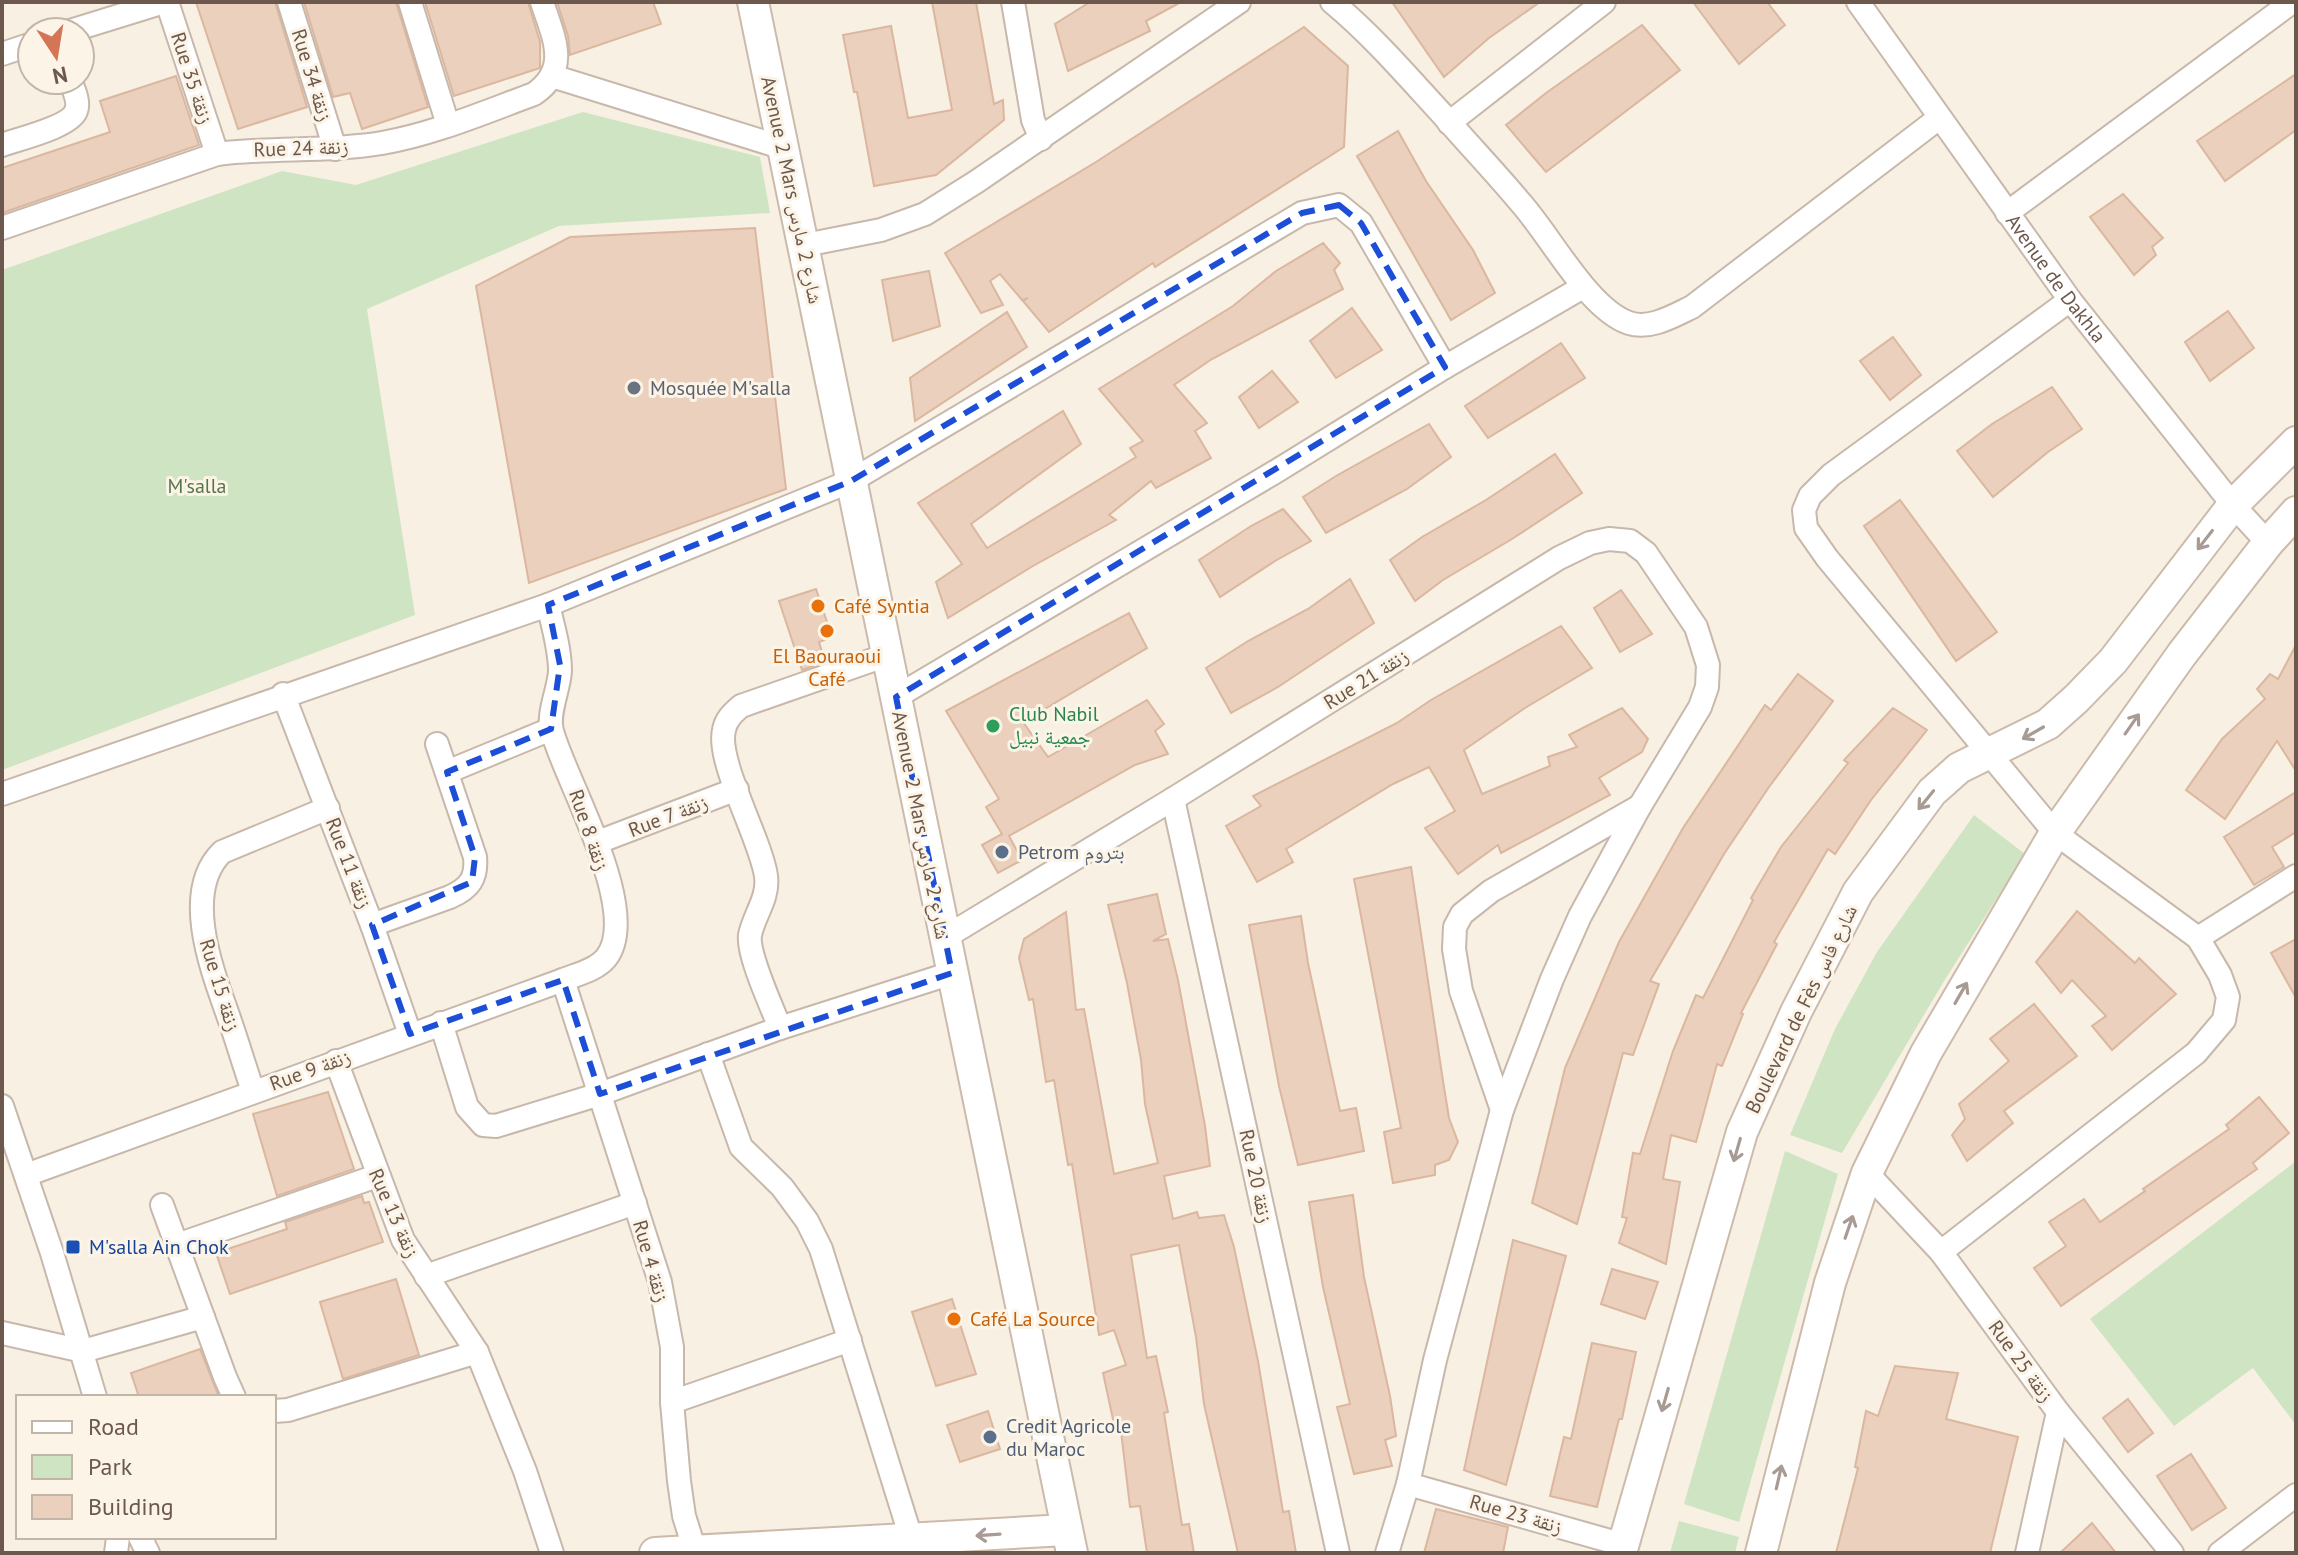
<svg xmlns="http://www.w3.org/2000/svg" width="2298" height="1555" font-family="'PT Sans','Noto Naskh Arabic',sans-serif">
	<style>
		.green { fill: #cfe4c2 }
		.building { fill: #ead0bd; stroke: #dbb79f; stroke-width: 2 }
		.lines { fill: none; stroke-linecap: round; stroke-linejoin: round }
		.street-casing { stroke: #c7b8ab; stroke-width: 26 }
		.secondary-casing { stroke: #ccbaab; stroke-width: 34 }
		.street { stroke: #fff; stroke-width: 22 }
		.secondary { stroke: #fff; stroke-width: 30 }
		.oneway { stroke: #a79b94 }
		.marked { fill: none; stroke: #1d4ed8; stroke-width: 6; stroke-dasharray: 16 10; stroke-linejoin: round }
		.worship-dot { fill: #6b7280; stroke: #fcf4e7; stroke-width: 3 }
		.food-dot { fill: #e8710a; stroke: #fcf4e7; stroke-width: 3 }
		.leisure-dot { fill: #2e9e5b; stroke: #fcf4e7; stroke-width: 3 }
		.service-dot { fill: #5c6f8a; stroke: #fcf4e7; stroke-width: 3 }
		.transit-dot { fill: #1a4fb4; stroke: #fcf4e7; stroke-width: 3 }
		.labels { text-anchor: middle; stroke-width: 6; stroke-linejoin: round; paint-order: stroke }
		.street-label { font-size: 20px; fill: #6c584c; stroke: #fcf4e7 }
		.worship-label { font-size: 20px; fill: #5b616d; stroke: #fcf4e7; text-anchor: start }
		.park-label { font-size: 20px; fill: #547748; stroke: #fcf4e7 }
		.food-label { font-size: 20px; fill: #c56008; stroke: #fcf4e7; text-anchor: start }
		.leisure-label { font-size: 20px; fill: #27864d; stroke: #fcf4e7; text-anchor: start }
		.service-label { font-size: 20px; fill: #4e5e75; stroke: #fcf4e7; text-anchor: start }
		.transit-label { font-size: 20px; fill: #164399; stroke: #fcf4e7; text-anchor: start }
	</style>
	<rect width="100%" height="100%" fill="#f8f0e2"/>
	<g class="green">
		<path d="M583 112 760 157 770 213 559 226 367 309 415 615 2 770V270L282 171 356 185Z"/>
		<path d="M1974 815 2025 854 1944 981 1842 1153 1790 1135 1835 1029 1877 952Z"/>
		<path d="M1785 1151 1838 1174 1739 1522 1684 1504Z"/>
		<path d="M2296 1161V1425L2253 1368 2174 1426 2090 1319Z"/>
		<path d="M1679 1521 1739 1537 1735 1553H1670Z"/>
	</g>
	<g class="building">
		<path d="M196 2H275L307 107 238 129Z"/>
		<path d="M304 2H396L428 107 362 129 350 93 333 97Z"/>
		<path d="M425 2H528L540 42V68L454 96Z"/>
		<path d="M557 2H653L661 24 570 55 568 36Z"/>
		<path d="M932 2H976L994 104 1003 100 1004 120 936 175 874 186 857 92H854L843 35 891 26 908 118 952 110Z"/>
		<path d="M1090 2H1181L1146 21 1150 31 1068 71 1055 24Z"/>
		<path d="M1392 2H1540L1489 38 1444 77Z"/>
		<path d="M1693 2H1767L1785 25 1739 64Z"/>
		<path d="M1642 25 1680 70 1546 172 1506 125 1546 93Z"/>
		<path d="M1304 27 1348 66 1344 147 1155 267 1153 263 1049 332 1023 301 1028 298 1022 300 1000 274 990 281 1003 305 981 313 945 253 1096 162Z"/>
		<path d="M2296 74V130L2225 181 2197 141Z"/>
		<path d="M176 76 199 145 2 213V168L110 132 100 101Z"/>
		<path d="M1398 131 1426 181 1473 250 1495 293 1451 320 1357 156Z"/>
		<path d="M2123 194 2163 238 2152 247 2156 255 2134 275 2090 217Z"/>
		<path d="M755 228 786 489 529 583 476 286 570 237Z"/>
		<path d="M1323 243 1340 263 1334 270 1343 289 1212 359 1174 385 1207 423 1195 431 1211 458 1156 488 1151 481 1109 515 1116 520 1033 566 948 618 936 582 962 564 918 503 1063 411 1081 444 971 524 987 548 1136 457 1130 448 1143 441 1099 389 1233 306 1276 271Z"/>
		<path d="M929 271 940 326 893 341 882 280Z"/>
		<path d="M1352 308 1382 350 1336 378 1310 341Z"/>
		<path d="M2228 311 2254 348 2210 381 2185 342Z"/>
		<path d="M1007 312 1027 347 915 421 910 378Z"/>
		<path d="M1893 337 1921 375 1890 400 1860 361Z"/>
		<path d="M1561 343 1585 378 1488 438 1465 406Z"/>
		<path d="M1272 371 1298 402 1259 428 1239 397Z"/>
		<path d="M2052 387 2082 429 2048 452 1993 497 1957 451 1992 424Z"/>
		<path d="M1429 424 1451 457 1407 489 1326 533 1303 497 1336 476Z"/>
		<path d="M1555 454 1582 493 1512 539 1443 580 1415 601 1390 560 1422 537 1486 500Z"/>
		<path d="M1900 500 1997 632 1956 661 1864 526Z"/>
		<path d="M1283 509 1311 541 1275 561 1220 597 1199 560 1251 526Z"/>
		<path d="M1350 579 1374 623 1278 687 1231 713 1206 668 1248 641 1308 609Z"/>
		<path d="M816 589 832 637 819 642 825 662 802 670 779 601Z"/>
		<path d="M1621 590 1652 634 1620 652 1594 608Z"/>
		<path d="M1129 613 1147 648 1023 722 1048 757 1147 700 1164 724 1155 731 1168 754 1135 765 1009 836 1022 860 998 873 982 845 1002 834 986 807 999 799 946 711Z"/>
		<path d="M1561 626 1592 668 1525 708 1464 750 1482 794 1550 766 1548 757 1577 747 1569 735 1622 708 1648 739 1642 752 1599 778 1610 795 1501 853 1498 845 1458 874 1425 828 1455 811 1429 767 1393 784 1286 849 1293 862 1257 882 1226 826 1261 806 1253 796 1397 723 1431 700Z"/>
		<path d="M2296 645V771L2277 741 2225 819 2186 790 2222 739 2265 699 2257 689 2270 674 2278 679Z"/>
		<path d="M1798 674 1833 701 1769 787 1724 854 1650 981 1659 984 1633 1055 1623 1053 1577 1224 1532 1203 1565 1068 1619 942 1683 828 1765 705 1771 710Z"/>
		<path d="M1893 708 1927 730 1871 800 1835 854 1828 849 1774 942 1777 944 1741 1013 1743 1014 1722 1066 1717 1064 1696 1142 1671 1135 1663 1179 1680 1182 1666 1264 1619 1243 1627 1218 1622 1217 1633 1153 1640 1154 1673 1051 1696 995 1703 998 1753 900 1751 898 1781 847 1848 763 1844 760Z"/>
		<path d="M2296 792V832L2272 847 2284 867 2254 885 2224 837Z"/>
		<path d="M1411 867 1443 1081 1449 1118 1458 1142 1449 1160 1435 1165V1175L1393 1183 1384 1132 1401 1128 1354 879Z"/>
		<path d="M1157 894 1166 934 1153 941 1168 939 1178 980 1205 1126 1210 1166 1164 1176 1173 1219 1197 1212 1199 1218 1224 1215 1234 1247 1258 1361 1283 1512 1289 1511 1296 1553H1238L1204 1404 1196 1337 1179 1245 1131 1255 1147 1358 1156 1356 1168 1412 1164 1413 1182 1525 1189 1524 1194 1553H1147L1140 1506 1130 1507 1120 1423 1114 1424 1103 1373 1126 1365 1114 1330 1099 1335 1072 1164 1068 1165 1054 1080 1046 1082 1033 999 1029 1000 1019 958 1024 939 1066 912 1076 1010 1084 1009 1114 1174 1158 1163 1145 1104 1141 1060 1127 983 1108 905Z"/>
		<path d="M2077 911 2135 963 2139 958 2176 994 2112 1050 2092 1026 2106 1016 2072 980 2061 993 2036 962Z"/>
		<path d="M1301 916 1308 963 1340 1111 1356 1108 1364 1151 1298 1165 1279 1086 1249 925Z"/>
		<path d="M2296 939V998L2271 953Z"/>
		<path d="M2034 1004 2077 1056 2004 1111 2013 1123 1967 1161 1952 1135 1965 1119 1959 1104 2009 1061 1990 1039Z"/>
		<path d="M328 1092 354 1169 277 1196 253 1114Z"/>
		<path d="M2259 1097 2289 1133 2253 1163 2257 1169 2061 1306 2034 1268 2066 1246 2049 1222 2084 1199 2100 1222 2145 1191 2143 1189 2229 1129 2226 1125Z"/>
		<path d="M1353 1195 1364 1277 1390 1396 1396 1436 1385 1440 1392 1466 1354 1474 1337 1407 1350 1404 1323 1287 1309 1202Z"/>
		<path d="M362 1196 364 1203 369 1202 383 1242 230 1294 216 1253 287 1229 285 1222Z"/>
		<path d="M1513 1240 1566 1256 1506 1485 1464 1470Z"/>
		<path d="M1612 1269 1658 1282 1645 1319 1601 1304Z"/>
		<path d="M396 1279 419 1355 343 1379 320 1302Z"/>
		<path d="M952 1299 976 1374 936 1386 912 1312Z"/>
		<path d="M1592 1343 1636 1352 1622 1419H1619L1597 1507 1550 1496 1564 1437 1571 1439Z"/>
		<path d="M200 1349 219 1397H139L131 1373Z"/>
		<path d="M1895 1366 1958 1373 1946 1419 2018 1437 1990 1553H1836L1858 1468 1855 1467 1866 1411 1878 1416Z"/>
		<path d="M2128 1399 2153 1433 2128 1452 2103 1418Z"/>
		<path d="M988 1411 1000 1449 960 1462 947 1425Z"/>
		<path d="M2191 1454 2226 1508 2192 1530 2157 1476Z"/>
		<path d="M1436 1509 1508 1527 1503 1553H1424Z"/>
		<path d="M2092 1523 2116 1553H2060Z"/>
	</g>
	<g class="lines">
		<g class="street-casing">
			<g id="street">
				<path d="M167 2 217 154"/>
				<path d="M289 2 335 149"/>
				<path d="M410 2 448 125"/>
				<path d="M1013 2 1033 120 1041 139"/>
				<path d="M1332 2C1373 36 1407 76 1443 115 1468 144 1495 172 1520 202 1550 235 1588 309 1629 323 1650 330 1673 316 1692 307L1939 118"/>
				<path id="s1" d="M1858 2 2070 300 2233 505 2268 543"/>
				<path d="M67 32 164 2"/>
				<path d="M2 54 32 44"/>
				<path d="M552 76 784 148"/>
				<path d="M1449 123 1604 2"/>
				<path d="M2 145C18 139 70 127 76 111 80 102 73 88 70 80"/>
				<path d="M2007 213 2292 2"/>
				<path d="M2 228 217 154C272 147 328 152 382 143 434 134 485 112 534 94 571 69 553 36 542 2"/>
				<path d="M805 245 881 230 925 214 976 182 1239 2"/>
				<path d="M283 694 372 925 410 1034"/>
				<path d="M896 697 1275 472 1445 367 1583 287"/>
				<path d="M447 772 551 729"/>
				<path d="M2 794 548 605 851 481 1302 213 1339 205 1361 223 1445 367"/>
				<path d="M1173 799 1338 1553"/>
				<path d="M598 842 737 789"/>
				<path d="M372 925 450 897C470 888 477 878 475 857L437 744"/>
				<path d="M944 938 1173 799 1559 558 1590 543 1609 539 1630 541 1646 553 1696 627 1708 665 1707 687 1700 707 1640 806 1580 916 1552 979 1502 1110 1435 1360 1408 1484 1387 1553"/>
				<path d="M2198 938 2296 876"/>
				<path d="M563 980 660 1282 672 1347V1402L679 1481 684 1516 695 1551"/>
				<path d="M441 1023 467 1107 483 1125 496 1126 600 1094 780 1028 952 973"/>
				<path d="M780 1028C772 1007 747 954 750 935 754 915 769 898 766 876 761 840 716 761 724 730 726 719 733 713 741 706L887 655"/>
				<path d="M708 1054 741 1147 782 1187 807 1221 821 1249 912 1541"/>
				<path d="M336 1061 403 1240 477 1352 525 1471 552 1553"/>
				<path d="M253 1091C245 1068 238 1044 230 1021 214 975 180 893 222 852L328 808"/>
				<path d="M2 1106 52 1253 95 1397"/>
				<path d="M1502 1110 1461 991 1454 949 1455 927 1462 914 1491 891 1640 806"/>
				<path d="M1867 1173 1941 1252 2058 1412 2172 1553"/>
				<path d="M26 1175 563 980C578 974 596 970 606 958 643 912 565 780 552 731 547 713 559 690 560 671 560 649 553 626 548 605"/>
				<path d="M162 1205 225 1377 234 1397"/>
				<path d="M177 1245 377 1176"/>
				<path d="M1941 1252 2196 1053 2224 1020 2228 997 2220 975 2198 938 2055 833 1827 558 1806 528 1804 510 1810 496 1831 475 2070 300"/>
				<path d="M426 1276 635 1203"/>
				<path d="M2 1333 83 1351 203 1317"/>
				<path d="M672 1402 850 1340"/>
				<path d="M274 1411 288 1410 477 1352"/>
				<path d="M1408 1484 1624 1545"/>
				<path d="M140 1537 148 1553"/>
				<path d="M116 1553 118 1537"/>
				<path d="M2027 1553 2058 1412"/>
				<path d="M2220 1553 2296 1495"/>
			</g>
		</g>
		<g class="secondary-casing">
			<g id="secondary">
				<path d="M753 2 1072 1553"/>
				<path d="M655 1553 1066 1530"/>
				<path d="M1621 1553 1742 1132 1796 1012 1858 892 1932 792 1959 768 2048 724 2076 699 2113 661 2233 505 2296 442"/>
				<path d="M1761 1553 1830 1283 1867 1173 1926 1053 2055 833 2182 654 2268 543 2296 512"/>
			</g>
		</g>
		<use href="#street" class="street"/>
		<use href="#secondary" class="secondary"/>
	</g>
	<defs><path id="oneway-shaft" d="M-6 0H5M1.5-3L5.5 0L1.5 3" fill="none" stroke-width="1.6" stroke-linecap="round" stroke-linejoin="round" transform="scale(2)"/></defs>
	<g class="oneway">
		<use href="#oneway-shaft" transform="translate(2205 540) rotate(128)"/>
		<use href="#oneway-shaft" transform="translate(2132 724) rotate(-55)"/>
		<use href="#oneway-shaft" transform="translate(2033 733) rotate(150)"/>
		<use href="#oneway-shaft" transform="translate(1926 800) rotate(129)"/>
		<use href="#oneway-shaft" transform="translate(1961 993) rotate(-60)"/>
		<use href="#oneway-shaft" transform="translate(1737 1150) rotate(106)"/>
		<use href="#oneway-shaft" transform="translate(1849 1227) rotate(-71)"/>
		<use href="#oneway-shaft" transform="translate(1665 1400) rotate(106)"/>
		<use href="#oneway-shaft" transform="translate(1779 1477) rotate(-77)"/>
		<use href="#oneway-shaft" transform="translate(988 1535) rotate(176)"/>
	</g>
	<path class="marked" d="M1339 205 1361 223 1445 367 896 697 952 973 600 1094 563 980 410 1034 372 925 472 882 475 857 447 772 551 729 560 665 548 605 851 481 1302 213Z"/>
	<circle class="worship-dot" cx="634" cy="388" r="8"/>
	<g class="food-dot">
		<circle cx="818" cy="606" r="8"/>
		<circle cx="827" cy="631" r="8"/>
		<circle cx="954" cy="1319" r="8"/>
	</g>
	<circle class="leisure-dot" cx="993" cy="726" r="8"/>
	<g class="service-dot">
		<circle cx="1002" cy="852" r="8"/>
		<circle cx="990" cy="1437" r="8"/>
	</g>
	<rect class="transit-dot" x="65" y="1239" width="16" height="16" rx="4"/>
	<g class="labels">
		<g class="street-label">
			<text transform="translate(312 75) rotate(73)" y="7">Rue 34 زنقة</text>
			<text transform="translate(192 78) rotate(72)" y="7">Rue 35 زنقة</text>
			<text transform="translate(301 148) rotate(-2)" y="7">Rue 24 زنقة</text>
			<text transform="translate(792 190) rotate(78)" y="7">Avenue 2 Mars شارع 2 مارس</text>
			<text dy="7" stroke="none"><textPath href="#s1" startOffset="340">Avenue de Dakhla</textPath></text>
			<text transform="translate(1366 679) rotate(-32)" y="7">Rue 21 زنقة</text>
			<text transform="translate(668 816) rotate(-21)" y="7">Rue 7 زنقة</text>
			<text transform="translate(921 825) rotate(79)" y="7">Avenue 2 Mars شارع 2 مارس</text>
			<text transform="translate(589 830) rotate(71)" y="7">Rue 8 زنقة</text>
			<text transform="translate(349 863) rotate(69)" y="7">Rue 11 زنقة</text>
			<text transform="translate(220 985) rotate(73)" y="7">Rue 15 زنقة</text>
			<text transform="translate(1801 1009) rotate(-64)" y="7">Boulevard de Fès شارع فاس</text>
			<text transform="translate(310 1070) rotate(-20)" y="7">Rue 9 زنقة</text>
			<text transform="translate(1256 1176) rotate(78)" y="7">Rue 20 زنقة</text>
			<text transform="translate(394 1213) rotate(66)" y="7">Rue 13 زنقة</text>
			<text transform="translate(651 1261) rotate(74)" y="7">Rue 4 زنقة</text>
			<text transform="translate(2021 1361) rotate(54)" y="7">Rue 25 زنقة</text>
			<text transform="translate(1516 1514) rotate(16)" y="7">Rue 23 زنقة</text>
		</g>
		<g class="worship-label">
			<text x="650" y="395">Mosquée M'salla</text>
		</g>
		<g class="park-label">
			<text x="197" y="493">M'salla</text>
		</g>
		<g class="food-label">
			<text x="834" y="613">Café Syntia</text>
			<text x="827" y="663" text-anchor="middle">El Baouraoui<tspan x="827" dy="23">Café</tspan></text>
			<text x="970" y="1326">Café La Source</text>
		</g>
		<g class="leisure-label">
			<text x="1009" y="721">Club Nabil<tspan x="1009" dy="23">جمعية نبيل</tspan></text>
		</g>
		<g class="service-label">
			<text x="1018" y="859">Petrom بتروم</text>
			<text x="1006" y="1433">Credit Agricole<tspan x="1006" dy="23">du Maroc</tspan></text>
		</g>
		<g class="transit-label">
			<text x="89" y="1254">M'salla Ain Chok</text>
		</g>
	</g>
	<rect width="2298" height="1555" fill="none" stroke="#6c584c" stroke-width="8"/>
	<rect x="16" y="1395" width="260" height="144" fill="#fcf4e7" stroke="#c2b6a9" stroke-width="2"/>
	<rect x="32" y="1421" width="40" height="12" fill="#ffffff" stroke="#c2b6a9" stroke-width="2"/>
	<text x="88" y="1435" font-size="24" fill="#6c584c">Road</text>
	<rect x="32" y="1455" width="40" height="24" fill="#cfe4c2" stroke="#c2b6a9" stroke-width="2"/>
	<text x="88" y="1475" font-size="24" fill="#6c584c">Park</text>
	<rect x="32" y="1495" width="40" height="24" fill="#ead0bd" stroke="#c2b6a9" stroke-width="2"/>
	<text x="88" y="1515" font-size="24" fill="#6c584c">Building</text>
	<g transform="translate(56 56) rotate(168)"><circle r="38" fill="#fcf4e7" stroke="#c2b6a9" stroke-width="2"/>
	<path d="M0-6L14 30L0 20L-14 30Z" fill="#d47555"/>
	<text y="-12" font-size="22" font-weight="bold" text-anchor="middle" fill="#6c584c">N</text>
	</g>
</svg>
